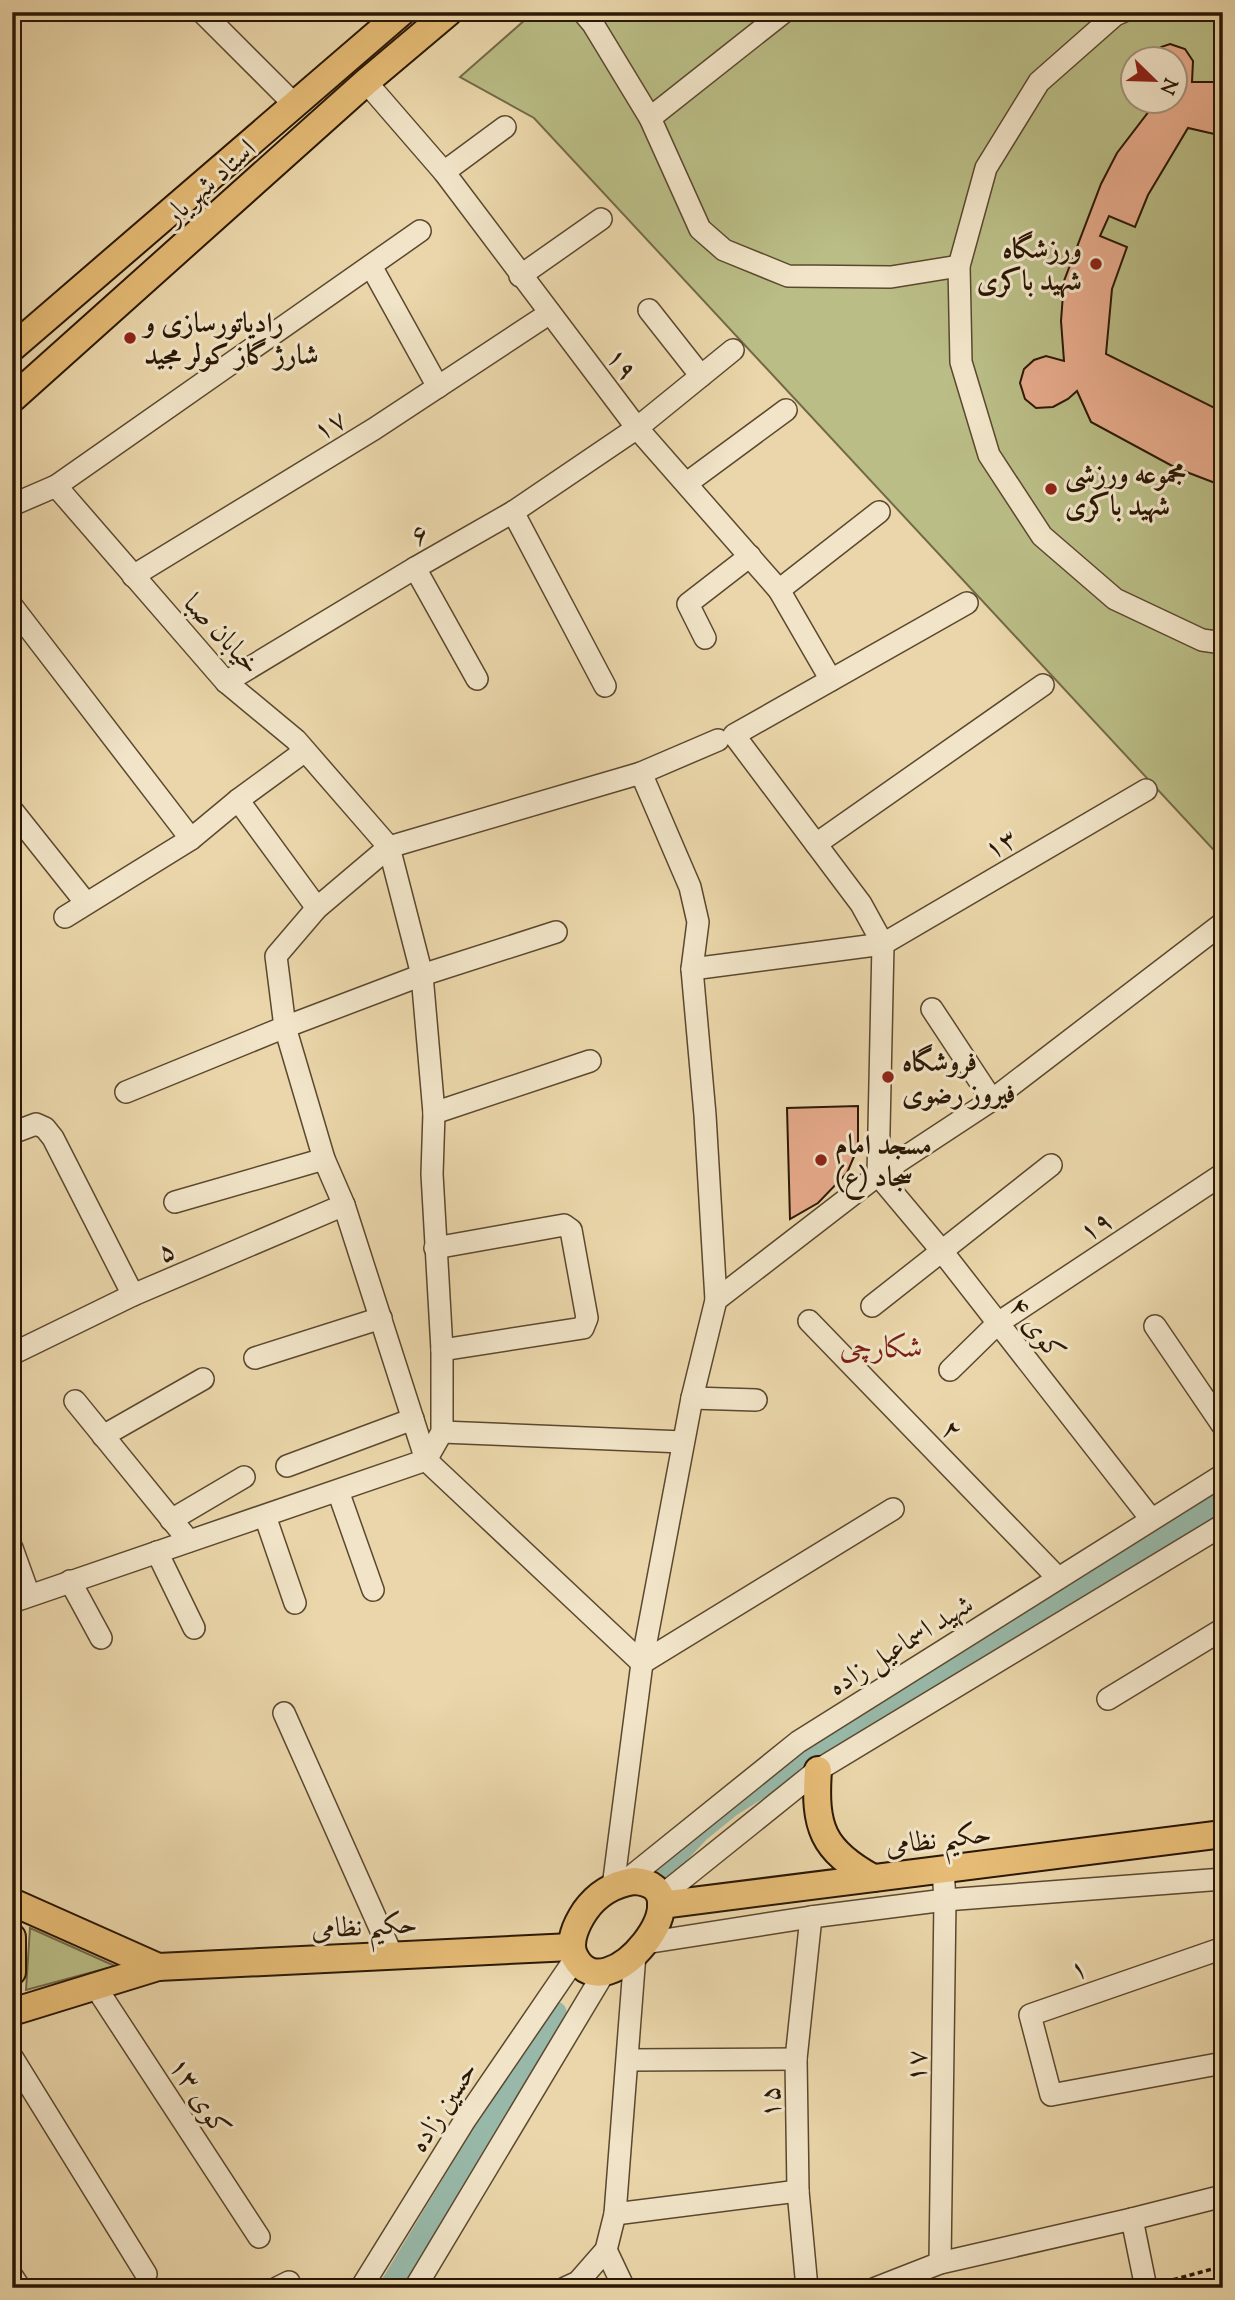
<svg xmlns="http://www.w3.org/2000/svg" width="1235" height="2300" font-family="'Sorts Mill Goudy',Amiri,serif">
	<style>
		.green { fill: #babd86; stroke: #726a46; stroke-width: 2; fill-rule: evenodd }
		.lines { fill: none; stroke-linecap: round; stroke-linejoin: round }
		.canal { stroke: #98b9a9; stroke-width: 21 }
		.building { fill: #e7ab8c; stroke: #2b1805; stroke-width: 2 }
		.minor-casing { stroke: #5b482e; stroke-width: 24 }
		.major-casing { stroke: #2b1805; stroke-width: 30 }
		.path { stroke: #2b1805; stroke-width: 3.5; stroke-dasharray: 5 3.5; stroke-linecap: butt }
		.minor { stroke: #f1e4c8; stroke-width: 21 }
		.major { stroke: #e5bb75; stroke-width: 26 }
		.poi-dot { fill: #8f2418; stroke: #f1e4c8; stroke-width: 2.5 }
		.labels { text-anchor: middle; stroke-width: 6; stroke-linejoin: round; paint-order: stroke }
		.street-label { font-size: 28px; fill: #2b1805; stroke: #f1e4c8 }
		.poi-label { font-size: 28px; font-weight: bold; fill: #2b1805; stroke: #f1e4c8; text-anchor: start }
		.neighbourhood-label { font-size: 30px; fill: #7a1f14; stroke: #f1e4c8 }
	</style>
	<rect width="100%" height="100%" fill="#ead6aa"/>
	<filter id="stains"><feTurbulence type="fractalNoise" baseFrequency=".00286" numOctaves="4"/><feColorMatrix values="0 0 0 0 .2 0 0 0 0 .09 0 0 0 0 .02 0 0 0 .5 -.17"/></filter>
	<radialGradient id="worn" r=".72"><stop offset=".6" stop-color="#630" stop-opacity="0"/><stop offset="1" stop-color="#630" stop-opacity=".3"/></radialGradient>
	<g class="green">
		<path d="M534 12H1223V860L534 118 460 77ZM1134 60H1176V102H1134Z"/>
		<path d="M30 1928 115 1966 26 1990Z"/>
	</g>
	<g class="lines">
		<g class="canal">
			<path d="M655 1879 699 1832 731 1806 1223 1501"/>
			<path d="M389 2288 556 2012"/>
		</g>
	</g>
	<g class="building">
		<path d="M1170 44 1185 49 1193 61 1192 82H1223V136L1188 128 1148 195 1135 227 1109 216 1100 236 1127 247 1112 289 1106 354 1223 412V486L1176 468 1091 422 1077 391 1068 399 1053 407 1036 408 1025 399 1020 383 1024 369 1034 360 1046 356 1064 361 1061 321 1064 281 1101 184 1117 153 1153 106 1158 102H1176V60H1153L1161 47Z"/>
		<path d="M858 1106V1147L847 1173 818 1203 790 1219 787 1108Z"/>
	</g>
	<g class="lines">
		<g class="minor-casing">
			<g id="minor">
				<path d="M202 12 295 105"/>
				<path d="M583 12 593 24 650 118 700 229 724 250 788 276 891 277 959 266"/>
				<path d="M1122 12 1115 15 1039 82 986 168 959 266 961 362 989 455 1042 536 1115 599 1202 640 1223 643"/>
				<path d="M366 82 444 172 637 428 779 590 831 680"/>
				<path d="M650 118 784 12"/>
				<path d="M444 172 505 127"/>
				<path d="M371 266 438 387"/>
				<path d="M520 276 601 219"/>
				<path d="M649 310 701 376"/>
				<path d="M687 483 786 410"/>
				<path d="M56 486 420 231"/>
				<path d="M12 505 56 486 226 682 296 740 389 847 422 975 434 1113 432 1174 442 1350V1432L426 1460 12 1602"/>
				<path d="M513 512 605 686"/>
				<path d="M415 568 477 679"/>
				<path d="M133 576 374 429 550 313"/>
				<path d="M779 590 879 512"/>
				<path d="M12 606 191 839"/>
				<path d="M705 638 688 604 750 556"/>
				<path d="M226 682 415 568 513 512 637 428 733 350"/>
				<path d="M641 773 389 847 317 908 276 956 285 1027 324 1159 344 1205 426 1460 642 1663 893 1509"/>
				<path d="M238 800 317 908"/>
				<path d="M12 810 86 903"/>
				<path d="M816 844 1043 685"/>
				<path d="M65 917 191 839 238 800 305 751"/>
				<path d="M692 969 883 944 1146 790"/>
				<path d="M932 1009 992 1100"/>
				<path d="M126 1092 285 1027 422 975 556 932"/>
				<path d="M434 1113 590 1061"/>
				<path d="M12 1133 36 1124 45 1128 53 1138 133 1295"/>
				<path d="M175 1202 324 1159"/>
				<path d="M435 1248 564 1225 571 1230 587 1318 583 1328 442 1350"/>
				<path d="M716 1300 705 1115 692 969 698 922 690 887 641 773 718 740"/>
				<path d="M872 1306 1051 1165"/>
				<path d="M809 1321 1057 1577"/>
				<path d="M1155 1326 1223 1426"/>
				<path d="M12 1354 133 1295 344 1205"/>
				<path d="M255 1358 381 1318"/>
				<path d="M950 1370 998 1323 1223 1174"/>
				<path d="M692 1398 756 1400"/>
				<path d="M75 1401 189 1541"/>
				<path d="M442 1432 683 1442"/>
				<path d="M103 1436 203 1379"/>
				<path d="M287 1466 413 1419"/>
				<path d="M338 1491 373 1590"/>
				<path d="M265 1516 295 1603"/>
				<path d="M1151 1519 941 1250 878 1175 992 1100 1223 923"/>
				<path d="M171 1520 244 1477"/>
				<path d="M12 1548 29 1595"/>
				<path d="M157 1552 194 1628"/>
				<path d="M70 1581 101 1638"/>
				<path d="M1108 1699 1223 1629"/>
				<path d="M284 1713 392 1955"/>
				<path d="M623 1883 798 1742 1223 1475"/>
				<path d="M613 1887 642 1663 692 1398 716 1300 878 1175 883 944 861 904 734 735 967 603"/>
				<path d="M660 1897 818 1770 1223 1525"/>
				<path d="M645 1943 811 1917 945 1900 1223 1879"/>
				<path d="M1223 1948 1030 2015 1051 2095 1223 2063"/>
				<path d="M95 1986 259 2237"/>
				<path d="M12 2057 146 2274"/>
				<path d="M628 2060 796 2059"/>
				<path d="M615 2214 798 2191"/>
				<path d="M1132 2219 1223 2196"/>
				<path d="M606 2250 624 2288"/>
				<path d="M940 2263 945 1900 943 1869"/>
				<path d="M12 2276 20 2288"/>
				<path d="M277 2288 289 2282 292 2288"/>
				<path d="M361 2288 465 2120 575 1959"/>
				<path d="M415 2288 605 1971"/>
				<path d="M565 2288 578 2282 606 2250 615 2214 635 1954"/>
				<path d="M807 2288 798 2191 796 2059 811 1917"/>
				<path d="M876 2288 940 2263 1132 2219 1146 2288"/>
			</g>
		</g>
		<g class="major-casing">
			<g id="major">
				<path d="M12 348 402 12"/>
				<path d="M12 399 366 82 449 12"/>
				<path d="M818 1770C814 1827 822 1850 873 1878"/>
				<path d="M634 1881C710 1885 606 2017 575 1957 567 1943 577 1923 585 1911 597 1894 614 1884 634 1881Z"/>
				<path d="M12 1902 158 1967"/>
				<path d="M661 1905 1223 1834"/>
				<path d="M12 1937V1972"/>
				<path d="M12 2012 158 1967 572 1947"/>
			</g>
		</g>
		<path class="path" d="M1165 2282 1223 2266"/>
		<use href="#minor" class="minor"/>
		<use href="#major" class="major"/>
	</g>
	<g class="poi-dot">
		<circle cx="1096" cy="264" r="7"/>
		<circle cx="130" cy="338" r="7"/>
		<circle cx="1051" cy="489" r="7"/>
		<circle cx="888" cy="1077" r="7"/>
		<circle cx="821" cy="1160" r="7"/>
	</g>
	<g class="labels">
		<g class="street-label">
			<text transform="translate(209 181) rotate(-42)" y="10">استاد شهریار</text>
			<text transform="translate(623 363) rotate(53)" y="10">۱۹</text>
			<text transform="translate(329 424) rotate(-31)" y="10">۱۷</text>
			<text transform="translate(419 533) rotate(-29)" y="10">۶</text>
			<text transform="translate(223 633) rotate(47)" y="10">خیابان صبا</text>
			<text transform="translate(1000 843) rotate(-30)" y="10">۱۳</text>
			<text transform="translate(1095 1225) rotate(-33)" y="10">۱۹</text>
			<text transform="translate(166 1250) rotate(-23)" y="10">۵</text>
			<text transform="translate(1038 1328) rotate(52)" y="10">کوی ۴</text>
			<text transform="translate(953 1429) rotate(46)" y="10">۲</text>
			<text transform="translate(900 1644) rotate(-32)" y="10">شهید اسماعیل زاده</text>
			<text transform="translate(938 1838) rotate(-7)" y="10">حکیم نظامی</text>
			<text transform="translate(364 1925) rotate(-3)" y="10">حکیم نظامی</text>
			<text transform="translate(1078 1968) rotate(-19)" y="10">۱</text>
			<text transform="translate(915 2066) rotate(-89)" y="10">۱۷</text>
			<text transform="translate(201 2096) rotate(57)" y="10">کوی ۱۳</text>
			<text transform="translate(769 2102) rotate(-91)" y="10">۱۵</text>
			<text transform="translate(442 2106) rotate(-57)" y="10">حسین زاده</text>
		</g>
		<g class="poi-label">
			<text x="1082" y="258" text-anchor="end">ورزشگاه<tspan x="1082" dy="32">شهید باکری</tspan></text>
			<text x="144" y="332">رادیاتورسازی و<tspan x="144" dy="32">شارژ گاز کولر مجید</tspan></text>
			<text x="1065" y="483">مجموعه ورزشی<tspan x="1065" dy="32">شهید باکری</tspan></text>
			<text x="902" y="1071">فروشگاه<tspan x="902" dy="32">فیروز رضوی</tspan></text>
			<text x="835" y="1154">مسجد امام<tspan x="835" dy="32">سجاد (ع)</tspan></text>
		</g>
		<g class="neighbourhood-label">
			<text x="881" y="1357">شکارچی</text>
		</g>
	</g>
	<rect width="1235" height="2300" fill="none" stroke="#ead6aa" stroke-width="42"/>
	<rect x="14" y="14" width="1207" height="2272" fill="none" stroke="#2b1805" stroke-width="3.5"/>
	<rect x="21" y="21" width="1193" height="2258" fill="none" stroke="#2b1805" stroke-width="2"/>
	<g transform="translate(1154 80) rotate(113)"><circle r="33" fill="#f1e4c8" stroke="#a2927a" stroke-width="2"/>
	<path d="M0-5L12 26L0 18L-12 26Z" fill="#8f2418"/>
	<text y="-10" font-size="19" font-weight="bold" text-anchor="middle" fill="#2b1805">N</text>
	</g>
	<rect width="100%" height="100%" filter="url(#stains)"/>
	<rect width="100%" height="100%" fill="url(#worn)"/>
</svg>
